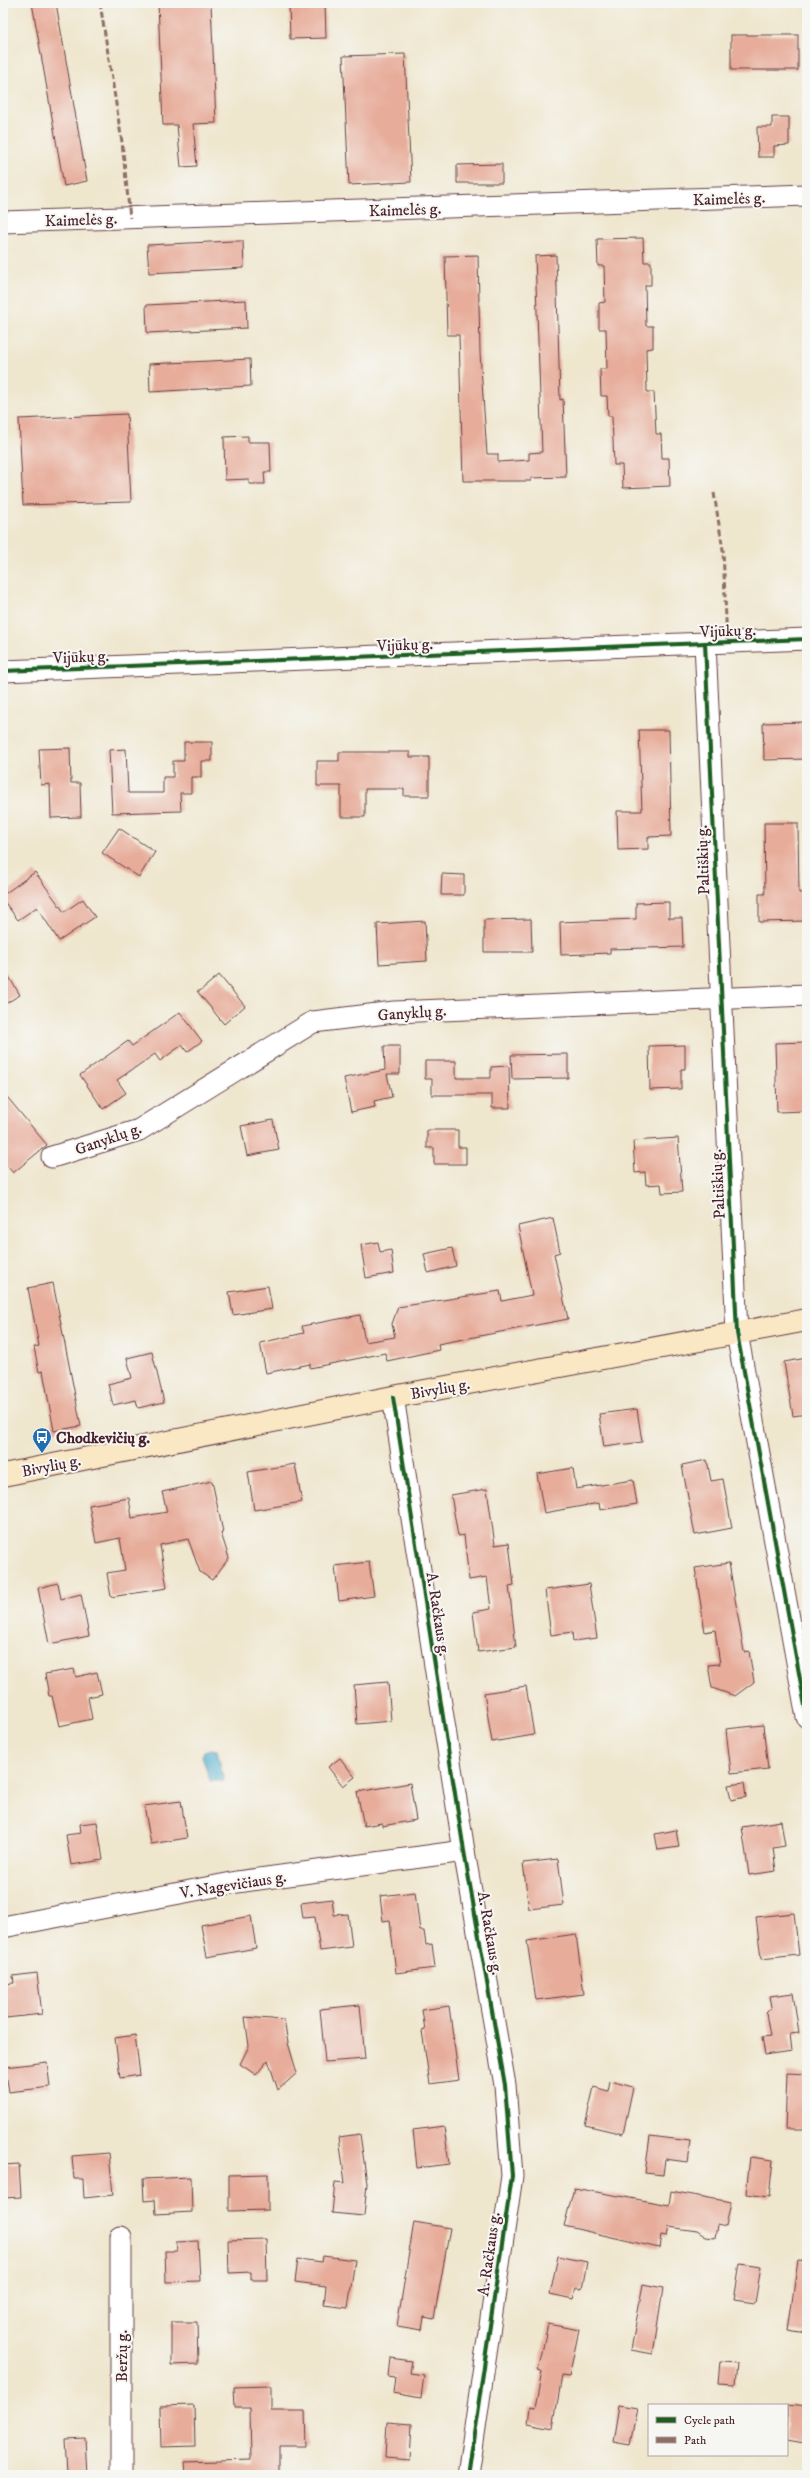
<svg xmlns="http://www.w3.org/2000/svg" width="810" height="2478" font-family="'IM FELL DW Pica',serif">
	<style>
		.water { fill: #4fafce; stroke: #4c677c }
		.building { fill: #e7ac9a }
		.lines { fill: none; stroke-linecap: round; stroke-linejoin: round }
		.street-casing { stroke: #633d43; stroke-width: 23 }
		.secondary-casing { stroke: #633d43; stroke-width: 24 }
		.street { stroke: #fff; stroke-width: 21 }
		.secondary { stroke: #fae7c3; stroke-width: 22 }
		.quiet { stroke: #8d6e63; stroke-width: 3; stroke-dasharray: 6 3; stroke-linecap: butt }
		.cycleway-casing { stroke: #f6f6f2; stroke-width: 6 }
		.cycleway { stroke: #1b5e20; stroke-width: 4 }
		.labels { text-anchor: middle; stroke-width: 4; stroke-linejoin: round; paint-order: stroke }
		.street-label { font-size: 16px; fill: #4a1f2b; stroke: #f6f6f2 }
		.poi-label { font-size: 16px; font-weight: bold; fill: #4a1f2b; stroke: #f6f6f2; text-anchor: start }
	</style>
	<rect width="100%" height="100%" fill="#f6f6f2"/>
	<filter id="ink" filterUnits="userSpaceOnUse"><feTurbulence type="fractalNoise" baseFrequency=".025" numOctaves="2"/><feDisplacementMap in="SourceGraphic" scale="8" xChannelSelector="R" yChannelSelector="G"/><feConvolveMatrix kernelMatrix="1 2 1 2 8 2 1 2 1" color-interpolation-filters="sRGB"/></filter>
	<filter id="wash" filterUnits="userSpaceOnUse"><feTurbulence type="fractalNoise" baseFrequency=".012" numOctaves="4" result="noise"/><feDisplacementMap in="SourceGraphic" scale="16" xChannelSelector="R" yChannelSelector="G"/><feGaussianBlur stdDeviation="0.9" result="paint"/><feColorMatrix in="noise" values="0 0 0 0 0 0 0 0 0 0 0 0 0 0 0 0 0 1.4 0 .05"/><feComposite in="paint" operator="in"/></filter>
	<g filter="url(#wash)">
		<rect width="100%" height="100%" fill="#efe6ce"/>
		<path class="water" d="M211 1749 217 1750 224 1781H210L202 1756 204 1751Z"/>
		<g id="blocks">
			<g class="building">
				<path d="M32 3H56L87 181 64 186Z"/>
				<path d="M158 3H211L216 123 193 124 197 166 181 167 177 125H163Z"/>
				<path d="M289 3H325L326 38 290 39Z"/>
				<rect x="731" y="35" width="67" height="35"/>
				<path d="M405 54 411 182 349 185 343 56Z"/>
				<path d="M772 117H789V145L774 146V157H758L757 127H772Z"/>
				<path d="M502 164V183H457V165Z"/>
				<path d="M643 238 644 262H651V285H645L646 326H653V348L646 349 647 392H654L656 434H661L662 458H669L670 486 623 488 622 465H614L612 416H608L607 396H601L600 369H607L606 329H599V303L605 302 604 266H598L597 239Z"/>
				<path d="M232 241H243L244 268 149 273 147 245Z"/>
				<path d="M478 255 480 353 487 454H498V462L529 460V453L542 452 535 256 556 255 560 400 563 399 566 477 531 478V481H463L459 335H447L445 256Z"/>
				<path d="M246 300 247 328 147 333 146 305Z"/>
				<path d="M250 359 251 386 150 392 149 364Z"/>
				<path d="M127 414 131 502 23 505 19 419Z"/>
				<path d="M248 436V442H270L271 472H264L265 484H249V479L225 480 224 437Z"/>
				<path d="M807 722V759L764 760 763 723Z"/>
				<path d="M639 730H669L671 836 648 837V849L618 850 617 811H642Z"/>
				<path d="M184 742H212V761H201V777H191V793H180L181 811 112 813 109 750 126 749 128 793H163V777H173V761H184Z"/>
				<path d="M70 748 71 783H80L81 817 51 818 50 784 41 785 39 749Z"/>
				<path d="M339 752H410V757H429V796H404V789H365V817H341V786H317V761H339Z"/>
				<path d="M764 823H798L799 893H807V921L759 922V894H765Z"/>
				<path d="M119 828 155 852 139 877 102 853Z"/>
				<path d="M35 872 64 912 83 899 95 917 59 941 37 907 18 920 3 900V895Z"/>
				<path d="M442 874 464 875V895H441Z"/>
				<path d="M669 902V918H682L683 947 610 949V953L561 955 560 922 636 919V903Z"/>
				<path d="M531 919 532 952H484V920Z"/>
				<path d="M425 921 427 961 379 964 377 924Z"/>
				<path d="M3 967 20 995 3 1005Z"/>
				<path d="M219 975 245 1006 224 1024 197 991H200Z"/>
				<path d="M180 1012 202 1041 187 1052 182 1045 160 1061 155 1054 117 1080 126 1093 103 1109 80 1075 128 1041 132 1046Z"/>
				<path d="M806 1042 807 1111 777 1112 775 1043Z"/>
				<path d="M685 1045V1069H681V1089L650 1090 649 1046Z"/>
				<path d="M384 1046H400V1074H387L392 1097 374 1101 375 1107 351 1112 344 1078 385 1070Z"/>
				<path d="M568 1054V1078L512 1079 511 1055Z"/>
				<path d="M425 1061H456V1078H491V1067L509 1066 510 1108H492V1095H432V1079H425Z"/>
				<path d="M3 1092 47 1145 13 1173 3 1161Z"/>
				<path d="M273 1120 279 1150 247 1156 241 1126Z"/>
				<path d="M427 1130H458V1147H466V1164H434V1148H427Z"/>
				<path d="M678 1138 682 1192 662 1193 661 1184 646 1185 645 1172 635 1173 633 1141Z"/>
				<path d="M553 1218 560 1252 554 1254 568 1319 438 1344 439 1350 387 1361 385 1353 310 1368V1364L266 1373 260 1343 304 1333 302 1326 360 1315 365 1342 395 1337 392 1324 398 1307 500 1291 502 1301 532 1295 518 1226Z"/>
				<path d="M378 1242 380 1252 391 1250 394 1273 366 1278 361 1245Z"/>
				<path d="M452 1248 456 1266 428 1273 424 1254Z"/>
				<path d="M53 1283 81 1426 54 1431 43 1371 39 1372 34 1347 39 1346 28 1288Z"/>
				<path d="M268 1286 272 1309 233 1315 229 1292Z"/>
				<path d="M152 1352 164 1402 138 1408 136 1400 113 1405 108 1384 132 1378 127 1358Z"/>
				<path d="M807 1358V1414L793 1416 784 1362Z"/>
				<path d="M637 1409 642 1442 604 1447 599 1414Z"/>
				<path d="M707 1460 711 1481 723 1479 732 1528 695 1535 682 1465Z"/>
				<path d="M295 1464 302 1502 254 1510 248 1472Z"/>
				<path d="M573 1468 576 1489 633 1480 637 1504 600 1510 599 1503 544 1513 537 1474Z"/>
				<path d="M212 1481 223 1532 221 1533 229 1558 212 1580 200 1572 188 1539 160 1545 167 1588 111 1597 107 1573 125 1570 120 1538 96 1543 89 1505 129 1498 132 1518 167 1512 162 1492Z"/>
				<path d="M487 1489 495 1545 509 1543 514 1585 509 1586 516 1647 478 1652 473 1612 491 1609 487 1577 469 1580 464 1535 458 1536 451 1495Z"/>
				<path d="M369 1562 374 1596 339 1601 335 1566Z"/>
				<path d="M729 1563 744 1652 749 1651 754 1682 735 1696 712 1688 708 1665 720 1664 715 1630 705 1632 695 1568Z"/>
				<path d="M58 1583 61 1599 81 1594 89 1636 49 1644 38 1588Z"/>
				<path d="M589 1584 597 1638 573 1641 572 1632 551 1635 545 1590Z"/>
				<path d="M74 1669 76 1677 97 1672 102 1694 88 1697 92 1719 59 1726 52 1696H49L45 1674Z"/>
				<path d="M388 1682 391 1721 357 1724 354 1685Z"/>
				<path d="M526 1686 534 1735 492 1742 484 1693Z"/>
				<path d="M763 1725 768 1769 731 1773 726 1729Z"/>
				<path d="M340 1758 355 1777 343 1786 328 1767Z"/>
				<path d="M410 1783 416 1820 382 1826V1823L364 1826 357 1792Z"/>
				<path d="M744 1783 746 1797 731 1800 728 1785Z"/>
				<path d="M181 1801 187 1838 151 1844 144 1806Z"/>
				<path d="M781 1821 785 1846 773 1848 776 1871 749 1875 742 1827Z"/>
				<path d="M97 1822 103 1860 71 1865 66 1835 81 1833 80 1824Z"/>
				<path d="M676 1830 679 1847 658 1850 655 1834Z"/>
				<path d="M558 1859 564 1905 529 1909 523 1863Z"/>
				<path d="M415 1892 420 1931H424L426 1945 432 1944 435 1968 396 1973 390 1920 383 1921 380 1896Z"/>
				<path d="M332 1899 334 1915 348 1914 352 1947 320 1951 315 1917 303 1918 301 1903Z"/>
				<path d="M794 1913 799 1955 761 1959 756 1917Z"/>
				<path d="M251 1916 256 1948 207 1957 201 1925Z"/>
				<path d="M576 1934 584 1994 536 2000 527 1941Z"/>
				<path d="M37 1973 42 2014 6 2018 3 1984 14 1983 13 1976Z"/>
				<path d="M793 1993 799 2033 790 2034 792 2051 765 2055 762 2037 770 2036 766 2013 772 2007 770 1996Z"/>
				<path d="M360 2005 365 2059 325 2062 320 2009Z"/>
				<path d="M449 2006 459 2080 430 2084 422 2031 425 2030 422 2010Z"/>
				<path d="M245 2017 284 2020 288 2043 297 2073 278 2090 268 2060 256 2075 240 2064 249 2046Z"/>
				<path d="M135 2035 140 2075 120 2078 115 2038Z"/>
				<path d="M47 2062 50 2087 9 2092 5 2067Z"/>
				<path d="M787 2073 807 2074V2129H785Z"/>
				<path d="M610 2081 633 2087 623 2134 585 2125 594 2087 608 2091Z"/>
				<path d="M444 2126 449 2164 417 2168 413 2130Z"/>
				<path d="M360 2134 367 2183 364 2216 332 2213 335 2182 345 2183 339 2137Z"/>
				<path d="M650 2136 690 2141 687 2162 665 2159 663 2175 645 2173Z"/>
				<path d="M109 2153 113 2195 84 2198 83 2179H74L72 2156Z"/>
				<path d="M750 2157 773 2160 769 2197 746 2194Z"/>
				<path d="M19 2164 21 2197 3 2198V2165Z"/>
				<path d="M268 2174V2210L229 2211V2175Z"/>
				<path d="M191 2177 192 2212 156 2214 155 2200 144 2201 143 2179Z"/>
				<path d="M574 2188 669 2205 671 2191 731 2202 726 2227 717 2225 715 2238 706 2237 697 2231 669 2227 667 2236 661 2235 659 2248 564 2226Z"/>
				<path d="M414 2222 450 2228 434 2319 424 2317 422 2330 397 2326Z"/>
				<path d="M266 2239 267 2280H251V2272L229 2273 228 2240Z"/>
				<path d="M198 2241 200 2281 166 2282 165 2251H177L176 2242Z"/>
				<path d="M323 2256 355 2260 348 2308 324 2305 326 2286 295 2282 298 2259 322 2262Z"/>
				<path d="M558 2256 587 2262 582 2289 576 2288 573 2299 550 2294Z"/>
				<path d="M798 2260 807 2261V2333L788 2330Z"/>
				<path d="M740 2264 761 2267 755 2303 734 2300Z"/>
				<path d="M643 2284 663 2288 653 2354 631 2350Z"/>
				<path d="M171 2322H197L198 2364 171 2365Z"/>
				<path d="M548 2324 579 2330 569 2377 562 2376 553 2428 528 2423 530 2407 535 2408 542 2372 538 2371Z"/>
				<path d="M390 2358 412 2361 410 2373 424 2375 421 2398 393 2393 395 2377 388 2376Z"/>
				<path d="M720 2362 737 2363 735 2385 718 2384Z"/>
				<path d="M271 2386V2411H305L306 2446H279V2475H186L185 2462 251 2460 250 2408H235L234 2387Z"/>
				<path d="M194 2405 195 2446 161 2447 160 2406Z"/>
				<path d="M619 2405 637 2408 630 2445 613 2442Z"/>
				<path d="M787 2405 807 2407 804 2443 787 2440Z"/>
				<path d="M387 2422 412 2424 410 2460 385 2458Z"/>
				<path d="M85 2438 87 2475H67L65 2439Z"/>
			</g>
		</g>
	</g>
	<g filter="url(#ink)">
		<use href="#blocks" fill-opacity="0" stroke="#633d43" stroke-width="1"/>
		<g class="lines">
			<g class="street-casing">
				<g id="street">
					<path d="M3 222 807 195"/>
					<path d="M705 643 737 1333 807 1717"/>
					<path d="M3 671 807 639"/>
					<path d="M52 1157 139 1130 313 1022 394 1012 807 995"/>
					<path d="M393 1397 464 1851 505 2085 512 2176 468 2475"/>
					<path d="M3 1927 237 1882 464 1851"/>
					<path d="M121 2237V2475"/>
				</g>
			</g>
			<g class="secondary-casing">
				<path id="secondary" d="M3 1475 393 1397 807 1320"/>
			</g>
			<use href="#street" class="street"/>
			<use href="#secondary" class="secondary"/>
			<g class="quiet">
				<path d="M100 3 122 142 130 218"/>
				<path d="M714 493 723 550 727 642"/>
			</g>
			<g class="cycleway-casing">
				<g id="cycleway">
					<path d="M705 643 737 1333 807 1717"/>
					<path d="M3 671 807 639"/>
					<path d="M393 1397 464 1851 505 2085 512 2176 468 2475"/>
				</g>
			</g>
			<use href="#cycleway" class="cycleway"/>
		</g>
	</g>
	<defs>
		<g id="bus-pin" transform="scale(1)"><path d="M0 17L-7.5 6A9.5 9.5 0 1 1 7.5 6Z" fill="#1f6fb2" stroke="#f6f6f2"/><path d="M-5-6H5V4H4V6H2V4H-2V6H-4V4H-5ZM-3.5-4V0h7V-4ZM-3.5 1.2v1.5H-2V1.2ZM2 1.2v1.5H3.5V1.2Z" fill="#fff"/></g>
	</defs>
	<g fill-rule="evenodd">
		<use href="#bus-pin" x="42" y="1437"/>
	</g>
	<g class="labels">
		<g class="street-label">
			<text transform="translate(729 198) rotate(-2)" y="6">Kaimelės g.</text>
			<text transform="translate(405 209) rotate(-2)" y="6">Kaimelės g.</text>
			<text transform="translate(81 219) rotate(-2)" y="6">Kaimelės g.</text>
			<text transform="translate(728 630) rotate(-2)" y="6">Vijūkų g.</text>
			<text transform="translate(405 644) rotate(-2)" y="6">Vijūkų g.</text>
			<text transform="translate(81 656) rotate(-2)" y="6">Vijūkų g.</text>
			<text transform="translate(702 860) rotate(-92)" y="6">Paltiškių g.</text>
			<text transform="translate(412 1012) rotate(-4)" y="6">Ganyklų g.</text>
			<text transform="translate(108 1138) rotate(-19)" y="6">Ganyklų g.</text>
			<text transform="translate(717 1184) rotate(-93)" y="6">Paltiškių g.</text>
			<text transform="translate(440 1388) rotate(-10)" y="6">Bivylių g.</text>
			<text transform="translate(51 1465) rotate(-11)" y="6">Bivylių g.</text>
			<text transform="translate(439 1614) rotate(81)" y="6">A. Račkaus g.</text>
			<text transform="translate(233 1884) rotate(-9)" y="6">V. Nagevičiaus g.</text>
			<text transform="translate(491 1933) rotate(80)" y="6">A. Račkaus g.</text>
			<text transform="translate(488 2254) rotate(-82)" y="6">A. Račkaus g.</text>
			<text transform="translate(121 2356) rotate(-90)" y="6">Beržų g.</text>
		</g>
		<g class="poi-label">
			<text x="56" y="1443">Chodkevičių g.</text>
		</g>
	</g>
	<rect width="810" height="2478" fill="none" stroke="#f6f6f2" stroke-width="16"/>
	<rect x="648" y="2404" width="140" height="52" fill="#f6f6f2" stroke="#b1a0a2"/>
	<rect x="656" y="2417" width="20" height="6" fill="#1b5e20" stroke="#b1a0a2"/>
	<text x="684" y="2424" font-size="12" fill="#4a1f2b">Cycle path</text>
	<rect x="656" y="2437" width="20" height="6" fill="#8d6e63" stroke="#b1a0a2"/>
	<text x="684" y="2444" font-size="12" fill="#4a1f2b">Path</text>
</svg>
